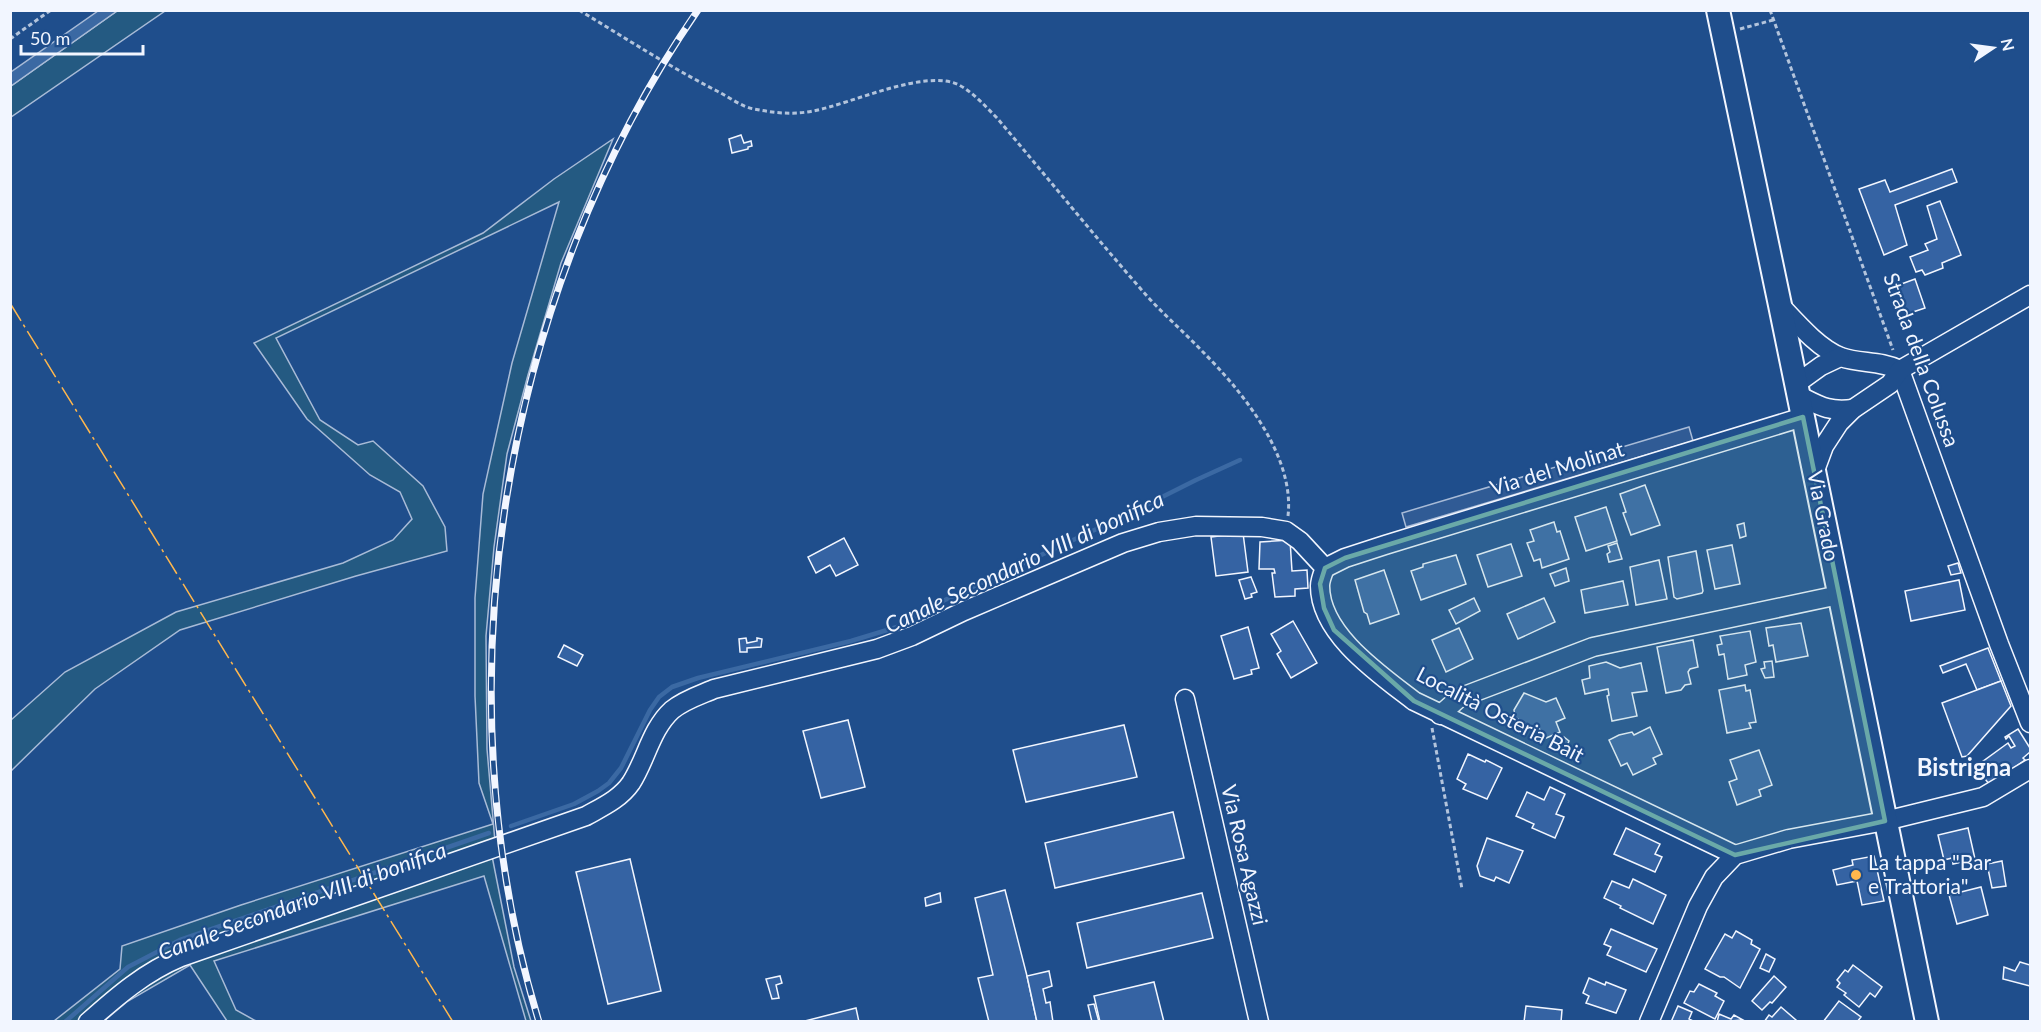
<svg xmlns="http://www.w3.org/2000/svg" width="2041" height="1032" font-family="Lato,sans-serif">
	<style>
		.green { fill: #245a82; stroke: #a8bbd7; stroke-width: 1.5 }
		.parking { fill: #305b95; stroke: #a8bbd7; stroke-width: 1.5 }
		.water { fill: #3b69a3; stroke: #a8bbd7; stroke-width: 1.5 }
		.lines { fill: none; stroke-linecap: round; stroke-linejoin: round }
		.stream { stroke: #3b69a3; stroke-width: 4.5 }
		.building { fill: #3563a3; stroke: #f2f6ff; stroke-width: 1.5 }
		.minor-casing { stroke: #f2f6ff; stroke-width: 21 }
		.major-casing { stroke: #f2f6ff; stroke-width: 26 }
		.path { stroke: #b3c4dc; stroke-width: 3; stroke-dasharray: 4.5 3; stroke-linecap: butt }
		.minor { stroke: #1f4e8c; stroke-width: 18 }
		.major { stroke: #1f4e8c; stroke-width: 22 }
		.rail-casing { stroke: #f2f6ff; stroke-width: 7 }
		.rail { stroke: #1f4e8c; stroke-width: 4.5; stroke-dasharray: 14; stroke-linecap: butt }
		.power { stroke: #ffb74d; stroke-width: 1.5; stroke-dasharray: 21 4.5 3 4.5; stroke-linecap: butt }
		.marked { fill: #6aa9a8; fill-opacity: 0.2; stroke: #6aa9a8; stroke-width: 4.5; stroke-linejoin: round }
		.poi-dot { fill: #ffb74d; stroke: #1f4e8c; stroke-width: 2 }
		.labels { text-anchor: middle; stroke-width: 4.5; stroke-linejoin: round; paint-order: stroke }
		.street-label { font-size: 21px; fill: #f2f6ff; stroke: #1f4e8c }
		.poi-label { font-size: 21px; fill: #f2f6ff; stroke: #1f4e8c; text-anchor: start }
		.water-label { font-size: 22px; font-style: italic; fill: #f2f6ff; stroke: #1f4e8c }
		.quarter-label { font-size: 24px; font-weight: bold; fill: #f2f6ff; stroke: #1f4e8c }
	</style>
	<rect width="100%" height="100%" fill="#1f4e8c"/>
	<g class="green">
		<path d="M117 11H165L11 117V86Z"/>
		<path d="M613 139 561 263 528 375 507 454 494 547 486 636 487 749 495 842 163 961 80 1021H54L120 969 122 946 241 905 493 824 479 783 475 696V598L483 494 512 363 559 202 276 338 320 420 358 445 373 441 423 486 445 527 447 551 356 576 180 630 95 689 11 771V720L65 672 176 612 343 563 393 540 412 519 400 492 370 475 307 419 254 343 483 233 554 179Z"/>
		<path d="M492 856 514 967 531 1021H526L484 876 214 961 236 1010 256 1021H227L190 965 128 1001 104 1021 99 1022 132 992 184 961Z"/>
	</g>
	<path class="parking" d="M1689 427 1693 441 1406 527 1402 513Z"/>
	<path class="water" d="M98 11H117L11 86V72Z"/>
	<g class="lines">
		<g class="stream">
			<path d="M511 826 574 804 598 791 609 783 621 768 650 710 659 697 672 687 698 678 851 641 897 627 930 607 1120 518 1196 480 1240 460"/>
			<path d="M65 1022 128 967 180 940 489 833"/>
		</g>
	</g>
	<g class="building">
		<path d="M741 135 744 143 751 141 752 146 748 147V149L732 153 729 139Z"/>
		<path d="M1952 169 1957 182 1895 205 1907 245 1884 255 1859 189 1885 180 1890 192Z"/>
		<path d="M1940 201 1961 255 1942 263 1943 268 1925 275 1922 270 1916 272 1910 257 1928 250 1925 244 1937 239 1927 206Z"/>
		<path d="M1915 279 1925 308 1907 314 1896 286Z"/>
		<path d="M1645 485 1660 525 1631 535 1623 513 1626 512 1620 494Z"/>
		<path d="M1606 507 1617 541 1586 551 1575 517Z"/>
		<path d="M1554 522 1557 532 1560 531 1569 559 1542 568 1540 559 1534 561 1527 543 1534 541 1530 530Z"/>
		<path d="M1744 523 1746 536 1740 538 1737 525Z"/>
		<path d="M1243 533 1248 572 1216 576 1211 537Z"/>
		<path d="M844 538 858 565 836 576 830 565 816 573 808 557Z"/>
		<path d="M1290 540 1292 571 1307 570 1308 588 1295 589V596L1275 597 1272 573H1275L1274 569H1259L1260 542Z"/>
		<path d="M1617 543 1622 559 1609 562 1607 554 1610 552 1608 546Z"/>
		<path d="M1511 544 1522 576 1488 587 1477 555Z"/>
		<path d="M1732 545 1740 584 1715 589 1707 550Z"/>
		<path d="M1696 551 1703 591 1702 593 1677 599 1674 597 1668 557Z"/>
		<path d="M1456 555 1466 584 1421 600 1411 571 1423 567V564Z"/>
		<path d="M1659 560 1667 599 1636 605 1630 567Z"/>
		<path d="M1958 563 1961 573 1951 575 1948 566Z"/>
		<path d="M1566 568 1569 581 1555 586 1550 574Z"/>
		<path d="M1384 570 1399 614 1370 624 1367 614 1364 612 1355 580Z"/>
		<path d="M1251 577 1257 592 1251 594 1252 597 1245 599 1239 580Z"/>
		<path d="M1959 580 1965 610 1911 621 1905 591Z"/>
		<path d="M1623 581 1628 605 1585 613 1581 590Z"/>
		<path d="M1474 598 1480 611 1456 624 1449 610Z"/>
		<path d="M1544 598 1555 622 1518 639 1507 614Z"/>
		<path d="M1293 621 1317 663 1291 678 1277 654 1281 651 1271 634Z"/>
		<path d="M1801 623 1808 656 1776 662 1773 645 1769 646 1766 628Z"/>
		<path d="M1248 627 1259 668 1251 670 1252 674 1234 679 1221 636Z"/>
		<path d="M1459 628 1473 659 1446 672 1432 640Z"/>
		<path d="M1750 631 1756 662 1745 665 1747 675 1728 679 1724 654 1719 655 1717 645 1722 644 1720 636Z"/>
		<path d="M746 638 747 643 757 641V638L762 639 761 647 747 648V652H740L739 639Z"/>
		<path d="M1693 640 1698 667 1690 669 1688 672 1691 684 1685 685 1681 690 1666 693 1657 647Z"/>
		<path d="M564 645 583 655 577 666 558 657Z"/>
		<path d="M1988 648 2001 681 1977 690 1966 664 1943 673 1940 666Z"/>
		<path d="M1772 661 1774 677 1765 678 1761 669 1765 668 1764 662Z"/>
		<path d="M1606 662 1620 668 1641 663 1647 691 1632 693 1637 716 1612 721 1607 696 1609 695 1608 689 1585 694 1582 680 1590 678 1589 666Z"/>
		<path d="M2001 681 2011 706 1967 756 1962 757 1942 703Z"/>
		<path d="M1745 685 1746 691 1750 690 1756 722 1749 723 1751 728 1727 733 1719 690Z"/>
		<path d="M1524 693 1546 702 1556 698 1565 718 1556 722 1560 732 1544 739 1539 728 1529 727 1515 717 1514 710Z"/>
		<path d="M848 720 865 787 821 798 803 731Z"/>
		<path d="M1124 725 1137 777 1026 802 1013 750Z"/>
		<path d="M1650 727 1662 754 1653 758 1656 764 1633 775 1627 763 1621 766 1609 740 1619 735 1632 732 1634 735Z"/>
		<path d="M2018 729 2030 748V752L2023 758 2025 760 1990 785 1975 767 2008 743 2011 748 2015 746 2009 736 2006 739 2005 737Z"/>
		<path d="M1564 737 1569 741 1564 753 1557 750Z"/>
		<path d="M1759 750 1772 785 1759 790 1761 796 1737 805 1729 782 1737 779 1730 760Z"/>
		<path d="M1468 754 1485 762 1486 760 1502 768 1487 799 1463 789 1466 784 1457 779Z"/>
		<path d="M1550 787 1565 794 1556 814 1564 817 1555 838 1532 828 1534 824 1516 816 1527 792 1544 800Z"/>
		<path d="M1173 812 1184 858 1055 888 1045 843Z"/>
		<path d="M1626 828 1660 844 1655 854 1662 857 1655 872 1614 854Z"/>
		<path d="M1968 828 1975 859 1953 864 1952 858 1944 860 1938 835Z"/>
		<path d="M1487 838 1523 851 1509 883 1496 877 1494 881 1480 876 1477 866Z"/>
		<path d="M1874 856 1884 901 1862 905 1857 881 1837 885 1833 870 1853 865 1852 860Z"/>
		<path d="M630 859 661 991 608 1004 576 872Z"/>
		<path d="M2002 861 2006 886 1992 888 1987 864Z"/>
		<path d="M1633 879 1666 895 1653 924 1620 908 1621 906 1604 898 1612 881 1629 888Z"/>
		<path d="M1981 887 1988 915 1957 924 1949 895Z"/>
		<path d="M1005 890 1027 976 1037 1022H989L978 978 993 975 975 898Z"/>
		<path d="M940 893 941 902 926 906 925 898Z"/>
		<path d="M1202 893 1213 938 1087 968 1077 923Z"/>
		<path d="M1611 929 1657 949 1646 972 1607 955 1611 947 1604 944Z"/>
		<path d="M1736 931 1752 940 1751 944 1760 949 1740 988 1724 977H1720L1705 969 1725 934 1732 938Z"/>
		<path d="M1766 954 1775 959 1769 972 1760 968Z"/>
		<path d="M2020 962 2030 965V986L2003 979 2004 967 2015 971Z"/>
		<path d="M1853 965 1882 987 1875 997 1870 993 1859 1007 1844 995 1846 993 1837 987 1840 983 1837 980 1845 970 1848 972Z"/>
		<path d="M1049 971 1052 986 1043 989 1046 1003 1050 1002 1053 1022H1037L1027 976Z"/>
		<path d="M780 976 782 983 776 985 779 998 772 999 766 979Z"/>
		<path d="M1774 976 1786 987 1772 1003 1770 1002 1762 1010 1752 1001Z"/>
		<path d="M1589 978 1605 985 1606 982 1626 990 1616 1013 1586 1003 1589 996 1583 993Z"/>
		<path d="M1154 982 1164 1022H1100L1094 996Z"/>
		<path d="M1699 984 1717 993 1715 996 1724 1001 1715 1019 1684 1003 1690 991 1694 992Z"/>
		<path d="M1839 1001 1861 1017 1857 1022H1823Z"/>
		<path d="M1094 1004 1099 1022H1092L1088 1005Z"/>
		<path d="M1526 1006 1562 1010 1561 1022H1524Z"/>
		<path d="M1678 1006 1692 1012 1689 1019 1695 1022H1671Z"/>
		<path d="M1781 1007 1796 1020 1794 1022H1764L1769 1015 1772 1017Z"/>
		<path d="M856 1008 859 1022H801Z"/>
		<path d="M1719 1014 1731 1019 1734 1015 1743 1020 1717 1022Z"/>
	</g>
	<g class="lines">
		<g class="minor-casing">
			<g id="minor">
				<path d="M1780 305C1796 322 1819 349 1841 357 1861 364 1879 360 1900 370"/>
				<path d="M1900 370 1999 644 2030 723"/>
				<path d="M1796 384 1821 366 1840 357"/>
				<path d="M1798 395C1820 406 1828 412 1853 409"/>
				<path d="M1814 473 1824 446 1839 423 1853 409 1890 384 1900 370 2030 295"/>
				<path d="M1325 568 1345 558 1385 545 1803 417"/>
				<path d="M1185 699 1259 1022"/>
				<path d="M1440 715 1459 698 1593 647 1839 595"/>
				<path d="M88 1022C117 996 145 972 181 957L586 816C602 807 620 799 631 783 646 760 651 729 672 710 684 700 700 695 714 689L877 649 912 636 964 611 1123 543 1159 532 1196 526 1262 527 1286 531 1300 541 1325 568C1323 573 1320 580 1320 586 1320 634 1379 674 1414 701L1735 855"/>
				<path d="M1649 1022 1698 906 1714 877 1735 855 1789 839 1885 821 1983 797 2030 769"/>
			</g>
		</g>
		<g class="major-casing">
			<path id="major" d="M1718 10 1780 305 1927 1022"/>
		</g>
		<g class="path">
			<path d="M579 10C625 38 670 67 717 91 729 97 742 107 754 109 774 113 793 115 813 111 851 104 925 68 959 85 974 93 985 106 997 118 1047 177 1096 238 1147 296 1164 315 1184 332 1202 351 1242 391 1295 456 1288 516"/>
			<path d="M1770 10 1893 350"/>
			<path d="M1740 29 1773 20"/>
			<path d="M10 39 51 10"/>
			<path d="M1432 728 1462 889"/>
		</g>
		<use href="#minor" class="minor"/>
		<use href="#major" class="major"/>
		<g class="rail-casing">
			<path id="rail" d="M539 1022C438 690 500 296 698 10"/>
		</g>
		<use href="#rail" class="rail"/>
		<path class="power" d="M10 303 453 1022"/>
	</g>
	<path class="marked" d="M1803 417 1885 821 1735 855 1414 701 1334 630 1324 608 1320 584 1325 568 1345 558Z"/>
	<circle class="poi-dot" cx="1856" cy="875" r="6"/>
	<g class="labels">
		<g class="street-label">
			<text transform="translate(1921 360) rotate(70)" y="7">Strada della Colussa</text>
			<text transform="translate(1557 469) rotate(-17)" y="7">Via del Molinat</text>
			<text transform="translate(1823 516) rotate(79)" y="7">Via Grado</text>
			<text transform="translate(1500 715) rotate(27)" y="7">Località Osteria Bait</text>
			<text transform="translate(1244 855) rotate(77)" y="7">Via Rosa Agazzi</text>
		</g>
		<g class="poi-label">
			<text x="1868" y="870">La tappa "Bar<tspan x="1868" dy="24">e Trattoria"</tspan></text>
		</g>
		<g class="water-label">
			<text transform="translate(1024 562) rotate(-25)" y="8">Canale Secondario VIII di bonifica</text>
			<text transform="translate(302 901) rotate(-20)" y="8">Canale Secondario VIII di bonifica</text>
		</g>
		<g class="quarter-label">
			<text x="1964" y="776">Bistrigna</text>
		</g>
	</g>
	<rect width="2041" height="1032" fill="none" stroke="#f2f6ff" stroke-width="24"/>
	<g transform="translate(1993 48) rotate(77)" stroke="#1f4e8c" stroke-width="4.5" paint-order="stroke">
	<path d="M0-4.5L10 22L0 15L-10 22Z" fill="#f2f6ff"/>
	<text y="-9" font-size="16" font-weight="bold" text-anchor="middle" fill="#f2f6ff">N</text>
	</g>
	<path d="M21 45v9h122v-9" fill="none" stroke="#f2f6ff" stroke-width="3"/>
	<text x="30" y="45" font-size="18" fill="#f2f6ff" stroke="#1f4e8c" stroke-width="4.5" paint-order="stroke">50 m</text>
</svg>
